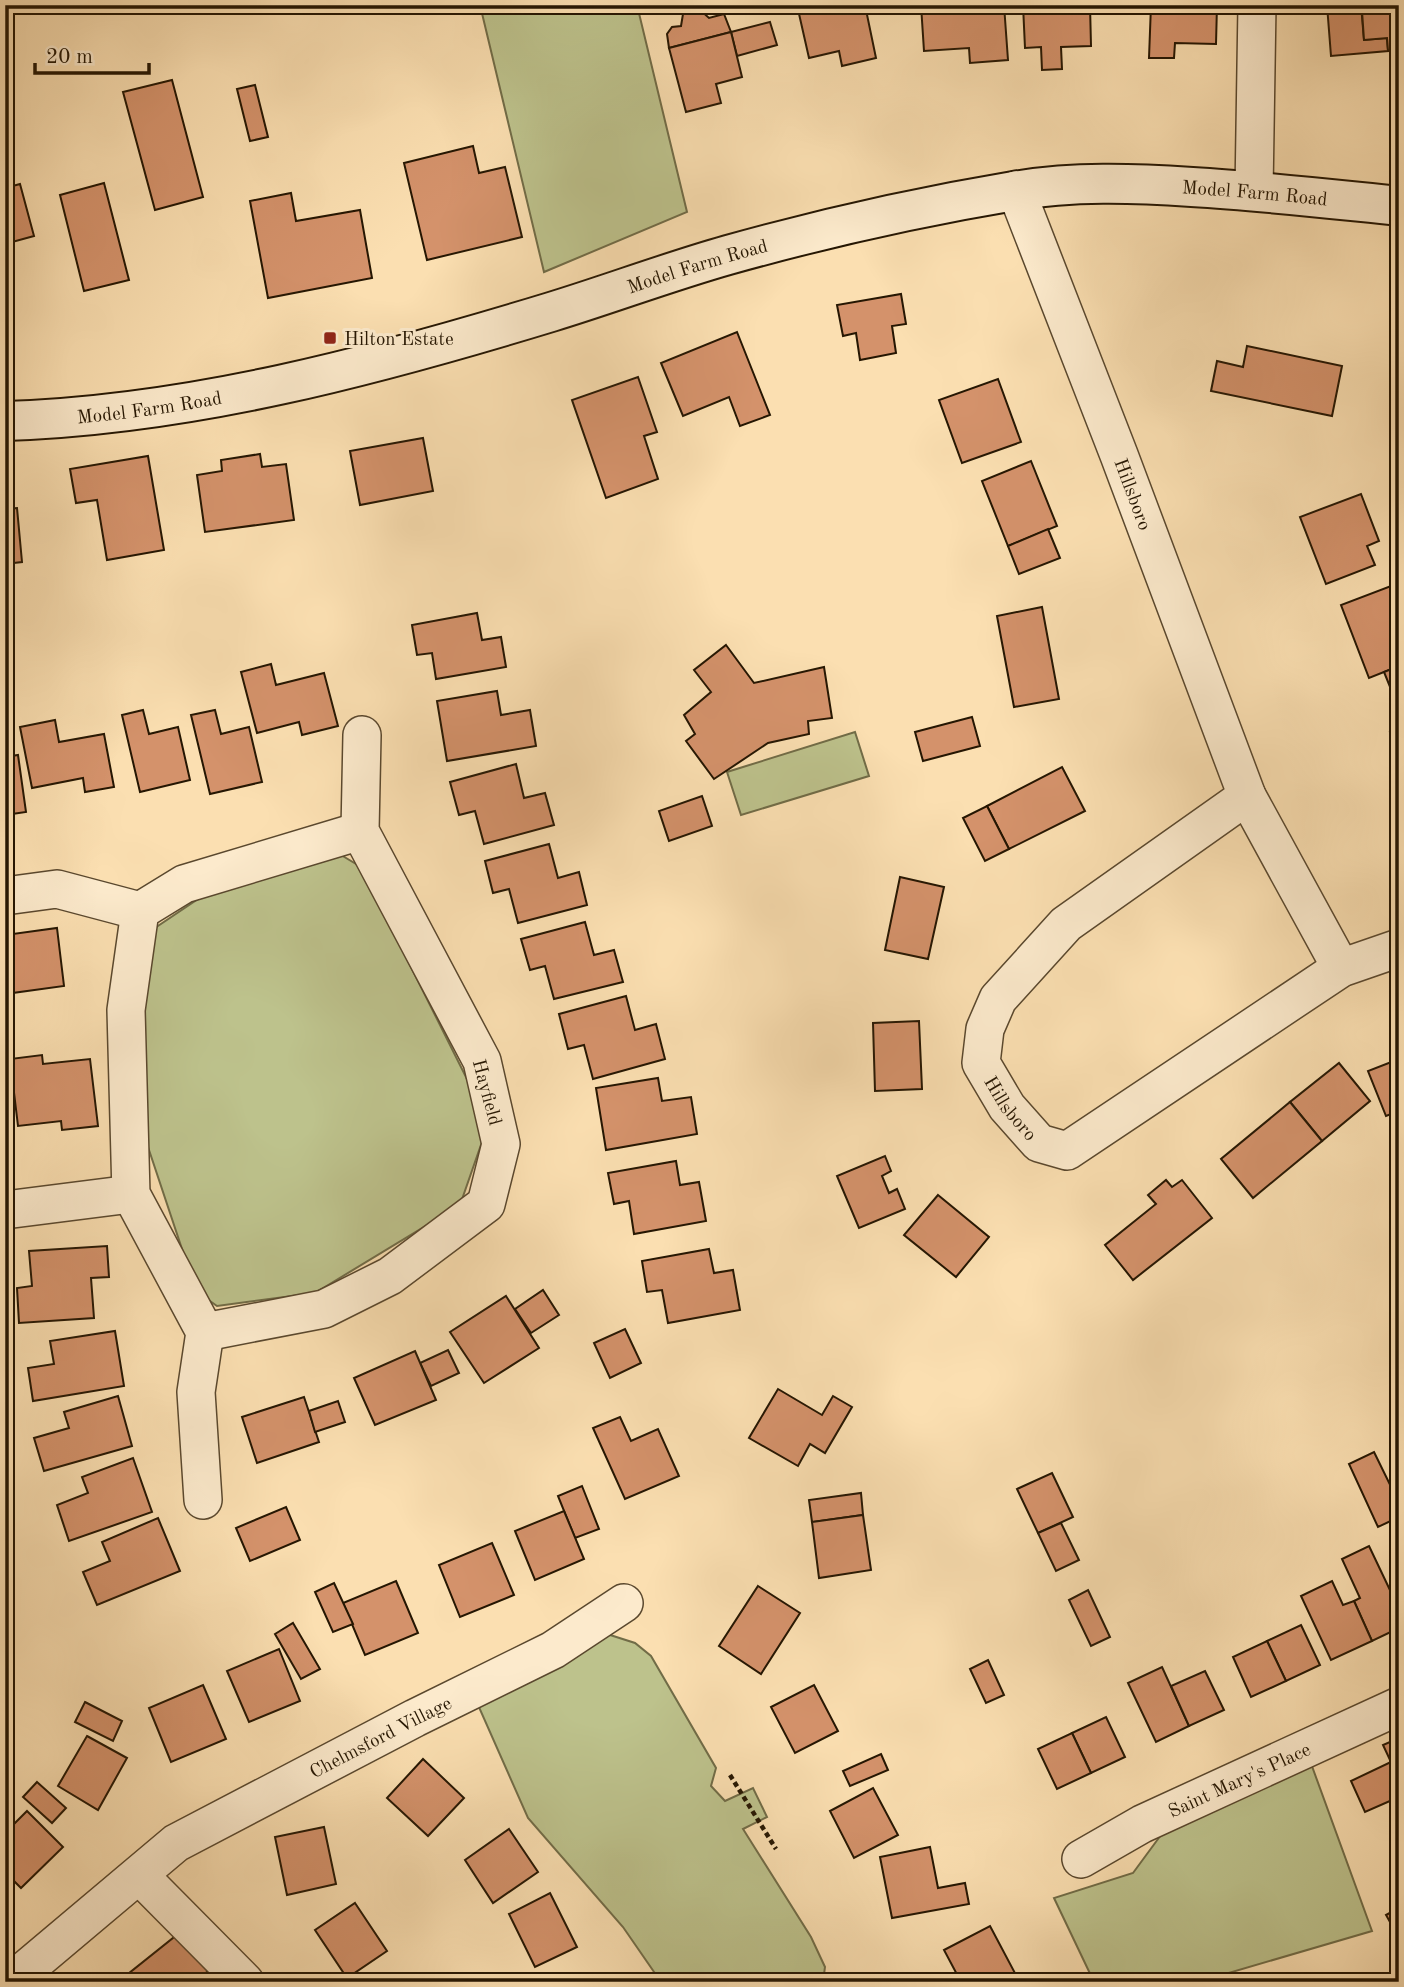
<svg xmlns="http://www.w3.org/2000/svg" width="1404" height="1987" font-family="'Old Standard TT',serif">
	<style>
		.green { fill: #bdc28c; stroke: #716c47; stroke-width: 2 }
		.building { fill: #d4926b; stroke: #251602; stroke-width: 2 }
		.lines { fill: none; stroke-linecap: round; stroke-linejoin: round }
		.street-casing { stroke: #5a482e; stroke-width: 40 }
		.secondary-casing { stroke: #251602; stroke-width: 42 }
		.path { stroke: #251602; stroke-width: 4.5; stroke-dasharray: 5 3.5; stroke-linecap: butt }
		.street { stroke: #fceacc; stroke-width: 37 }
		.secondary { stroke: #fceacc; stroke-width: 38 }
		.poi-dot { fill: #8f2418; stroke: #fceacc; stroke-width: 2.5 }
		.labels { text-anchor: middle; stroke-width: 6; stroke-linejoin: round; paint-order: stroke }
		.street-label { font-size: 19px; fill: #251602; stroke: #fceacc }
		.poi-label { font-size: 19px; fill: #251602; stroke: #fceacc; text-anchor: start }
	</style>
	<rect width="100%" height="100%" fill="#fbdfb1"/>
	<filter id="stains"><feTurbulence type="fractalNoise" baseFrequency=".00286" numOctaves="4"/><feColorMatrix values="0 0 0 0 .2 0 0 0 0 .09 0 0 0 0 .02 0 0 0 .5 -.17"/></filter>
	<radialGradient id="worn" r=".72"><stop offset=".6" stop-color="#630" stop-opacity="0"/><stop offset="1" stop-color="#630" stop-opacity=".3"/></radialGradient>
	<g class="green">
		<path d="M480 5H637L687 212 544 272Z"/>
		<path d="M855 732 869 776 741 815 727 772Z"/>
		<path d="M336 852 361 867 477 1099 483 1139 460 1205 315 1293 217 1306 196 1291 128 1087 146 934 213 889Z"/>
		<path d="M607 1634 635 1643 651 1656 716 1768 711 1786 725 1801 753 1788 767 1817 743 1829 811 1937 825 1967 823 1982H661L623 1927 528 1818 478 1705Z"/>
		<path d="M1309 1758 1372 1931 1198 1982H1094L1054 1898 1133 1873 1172 1820Z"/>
	</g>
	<g class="building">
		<path d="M797 5H865L876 58 842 66 839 51 809 58Z"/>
		<path d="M921 5H1004L1008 60 970 63 969 48 924 51Z"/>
		<path d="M1023 5H1090L1091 46 1061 47 1062 69 1042 70 1041 47 1025 48Z"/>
		<path d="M1151 5H1217L1216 44 1175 43 1174 58H1149Z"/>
		<path d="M1327 5H1361L1364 40 1387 38 1388 51 1331 56Z"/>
		<path d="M1399 7V50L1388 51 1387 38 1364 40 1362 11Z"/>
		<path d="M699 9 709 18 724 14 731 32 669 48 667 34 672 27 681 26 683 14Z"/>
		<path d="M770 22 777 45 737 56 731 32Z"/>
		<path d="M731 32 742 77 716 84 721 103 686 112 669 48Z"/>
		<path d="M172 80 203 197 155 210 123 92Z"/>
		<path d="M255 85 268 137 250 141 237 89Z"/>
		<path d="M473 146 479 173 505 167 522 237 427 260 404 163Z"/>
		<path d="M104 183 129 280 84 291 60 195Z"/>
		<path d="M20 184 34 236 5 244V188Z"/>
		<path d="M291 193 296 221 360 210 372 278 268 298 250 201Z"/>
		<path d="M901 294 906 324 892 326 896 353 860 360 856 333 843 336 837 305Z"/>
		<path d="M737 332 770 415 740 426 729 397 683 416 661 363Z"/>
		<path d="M1247 346 1342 366 1332 416 1211 391 1217 361 1243 367Z"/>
		<path d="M638 377 657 432 644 436 658 479 606 498 572 400Z"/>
		<path d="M998 379 1021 442 962 463 939 400Z"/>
		<path d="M423 438 433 491 360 505 350 451Z"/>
		<path d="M260 454 262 467 286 464 294 520 205 532 197 475 222 471 221 460Z"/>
		<path d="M148 456 164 550 107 560 97 500 76 503 70 469Z"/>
		<path d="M1031 461 1057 526 1008 546 982 481Z"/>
		<path d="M1361 494 1379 541 1367 546 1375 565 1326 584 1300 517Z"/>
		<path d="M17 508 22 562 5 564V509Z"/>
		<path d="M1048 529 1060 558 1019 574 1008 546Z"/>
		<path d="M1399 583V606L1391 586Z"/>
		<path d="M1391 586 1399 606V666L1369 678 1341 605Z"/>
		<path d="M1042 607 1059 699 1014 707 997 616Z"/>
		<path d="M477 613 482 640 501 637 506 667 436 679 432 653 417 655 412 625Z"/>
		<path d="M726 645 754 683 824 667 832 718 808 721 809 734 768 743 714 779 686 741 695 734 684 715 711 692 694 670Z"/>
		<path d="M271 664 276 685 324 673 338 726 302 735 299 722 257 733 241 672Z"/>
		<path d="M1399 666V709L1384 672Z"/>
		<path d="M497 691 501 715 530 710 536 746 447 761 437 701Z"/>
		<path d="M143 710 149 734 178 727 190 780 140 792 122 715Z"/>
		<path d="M215 710 221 734 249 727 262 782 210 794 191 715Z"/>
		<path d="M972 717 980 746 923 761 915 732Z"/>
		<path d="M55 720 59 742 104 734 114 787 85 792 83 778 32 788 20 727Z"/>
		<path d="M1399 729V757L1390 732Z"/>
		<path d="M18 755 26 812 5 815V757Z"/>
		<path d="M516 764 524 798 545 793 554 825 484 844 475 811 459 815 450 782Z"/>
		<path d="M1062 767 1085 811 1009 849 987 806Z"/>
		<path d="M702 796 712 826 669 841 659 811Z"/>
		<path d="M987 806 1009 849 985 861 963 818Z"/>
		<path d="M549 844 558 878 579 872 587 905 518 923 509 889 493 893 485 861Z"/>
		<path d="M900 877 944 887 928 959 885 950Z"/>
		<path d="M585 922 594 955 614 950 623 982 554 999 545 966 530 970 521 939Z"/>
		<path d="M57 928 64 986 5 994V935Z"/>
		<path d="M626 996 635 1030 656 1024 665 1059 593 1079 584 1045 568 1049 559 1014Z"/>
		<path d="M919 1021 922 1089 875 1091 873 1023Z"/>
		<path d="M42 1055 43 1064 90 1059 98 1126 62 1130 61 1121 18 1126 10 1059Z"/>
		<path d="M1399 1059V1111L1386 1116 1368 1071Z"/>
		<path d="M1339 1063 1370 1101 1322 1141 1290 1102Z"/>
		<path d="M658 1078 662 1101 691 1097 697 1134 606 1150 596 1088Z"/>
		<path d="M5 1082 13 1138 5 1139Z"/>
		<path d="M1290 1102 1322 1141 1253 1198 1221 1159Z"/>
		<path d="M885 1156 891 1171 882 1176 889 1193 897 1189 905 1209 859 1228 837 1176Z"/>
		<path d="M676 1161 680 1185 699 1182 706 1221 634 1234 629 1201 614 1204 608 1173Z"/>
		<path d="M1166 1180 1172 1187 1182 1180 1212 1218 1133 1280 1105 1245 1156 1204 1148 1195Z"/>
		<path d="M938 1195 989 1237 956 1277 904 1235Z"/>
		<path d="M107 1246 109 1277 91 1278 94 1318 19 1323 17 1288 32 1286 29 1251Z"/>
		<path d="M709 1249 714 1273 733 1270 740 1310 668 1323 662 1290 647 1292 642 1261Z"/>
		<path d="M543 1290 559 1315 531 1333 515 1309Z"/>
		<path d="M506 1296 539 1348 484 1383 450 1332Z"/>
		<path d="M625 1329 641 1363 610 1378 594 1343Z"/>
		<path d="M115 1331 124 1386 33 1401 28 1368 54 1364 50 1341Z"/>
		<path d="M448 1350 459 1373 431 1386 420 1363Z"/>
		<path d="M415 1351 436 1400 375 1425 354 1378Z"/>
		<path d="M778 1389 822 1415 833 1396 852 1407 825 1453 810 1444 798 1466 749 1438Z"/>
		<path d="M118 1396 132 1446 44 1471 34 1438 69 1428 64 1412Z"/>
		<path d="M304 1397 319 1442 257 1463 242 1417Z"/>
		<path d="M338 1401 345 1422 315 1432 309 1411Z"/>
		<path d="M620 1417 631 1441 658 1429 679 1476 625 1499 593 1428Z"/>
		<path d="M1374 1452 1399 1503V1517L1378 1527 1349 1464Z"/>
		<path d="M133 1458 152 1512 69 1541 57 1505 88 1493 82 1477Z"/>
		<path d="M1052 1473 1073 1517 1038 1533 1017 1489Z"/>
		<path d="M582 1486 599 1529 575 1538 558 1496Z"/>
		<path d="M861 1493 863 1515 812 1522 809 1500Z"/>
		<path d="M286 1507 300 1540 250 1561 236 1528Z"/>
		<path d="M564 1511 584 1559 535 1580 515 1531Z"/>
		<path d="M863 1515 871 1570 819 1578 812 1522Z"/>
		<path d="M158 1518 180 1571 97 1605 83 1572 110 1561 102 1542Z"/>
		<path d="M1061 1523 1079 1560 1056 1571 1038 1533Z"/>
		<path d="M492 1543 514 1595 460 1617 439 1565Z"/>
		<path d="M1369 1546 1399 1609V1628L1372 1641 1354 1601 1360 1598 1342 1559Z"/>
		<path d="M396 1581 418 1633 365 1655 343 1603Z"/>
		<path d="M1332 1581 1343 1605 1354 1601 1372 1641 1331 1660 1301 1596Z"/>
		<path d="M334 1583 353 1624 333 1632 315 1592Z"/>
		<path d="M758 1586 800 1613 761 1674 719 1646Z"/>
		<path d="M1088 1590 1110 1637 1091 1646 1069 1600Z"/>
		<path d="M293 1623 320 1669 301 1679 275 1634Z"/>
		<path d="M1301 1625 1320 1665 1286 1681 1267 1641Z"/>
		<path d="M1267 1641 1286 1681 1251 1697 1233 1657Z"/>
		<path d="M279 1649 300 1701 249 1722 227 1671Z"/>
		<path d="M988 1660 1004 1695 986 1703 970 1669Z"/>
		<path d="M1162 1667 1189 1726 1156 1742 1128 1683Z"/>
		<path d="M1205 1671 1224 1710 1189 1726 1171 1686Z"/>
		<path d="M203 1685 226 1739 171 1762 149 1708Z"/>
		<path d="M814 1685 838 1731 795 1753 771 1707Z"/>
		<path d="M85 1702 122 1721 113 1741 75 1722Z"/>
		<path d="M1106 1717 1125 1757 1091 1773 1072 1733Z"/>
		<path d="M1072 1733 1091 1773 1057 1789 1038 1749Z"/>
		<path d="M87 1736 127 1758 98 1810 58 1786Z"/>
		<path d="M1399 1738V1797L1365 1812 1351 1781 1391 1762 1383 1745Z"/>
		<path d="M881 1754 888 1770 850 1786 843 1771Z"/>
		<path d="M423 1759 464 1798 428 1836 387 1798Z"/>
		<path d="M37 1782 66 1808 52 1823 23 1797Z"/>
		<path d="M873 1788 898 1835 854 1858 830 1811Z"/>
		<path d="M27 1811 63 1847 21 1888 5 1872V1833Z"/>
		<path d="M324 1827 336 1884 287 1895 275 1837Z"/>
		<path d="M509 1829 538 1872 493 1903 465 1860Z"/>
		<path d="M930 1847 938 1888 965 1883 969 1904 892 1918 880 1857Z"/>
		<path d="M550 1893 577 1947 535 1967 509 1914Z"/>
		<path d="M355 1903 387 1951 347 1978 315 1930Z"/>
		<path d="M1399 1908V1938L1386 1915Z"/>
		<path d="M990 1926 1016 1975 1004 1982H961L944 1950Z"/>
		<path d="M178 1934 208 1971 196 1982H135L128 1974Z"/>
	</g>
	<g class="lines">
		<g class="street-casing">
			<g id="street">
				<path id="s1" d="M1016 190 1119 455 1247 796 1341 968"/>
				<path d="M1254 191 1257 5"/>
				<path id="s2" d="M1247 796 1066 924 998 999 985 1029 981 1063 1007 1107 1039 1143 1067 1151 1341 968 1399 948"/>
				<path d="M5 896 57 889 140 911"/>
				<path d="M5 1210 131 1194"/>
				<path d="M205 1332 324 1309 390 1276 486 1204 501 1144 482 1061 360 831 362 735"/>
				<path d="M203 1500 196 1392 205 1332 131 1194 126 1010 140 911 184 884 360 831"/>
				<path id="s3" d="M1081 1859 1142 1824 1399 1706"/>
				<path d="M140 1876 245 1982"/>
				<path id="s4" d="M11 1982 176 1843 415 1718 553 1650 624 1603"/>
			</g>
		</g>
		<g class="secondary-casing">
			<g id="secondary">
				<path id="s5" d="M5 421C191 415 374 366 551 312 610 294 668 272 728 255 821 229 918 207 1014 191 1073 181 1133 183 1192 187 1261 191 1330 199 1399 206"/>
			</g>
		</g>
		<path class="path" d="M730 1775 776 1849"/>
		<use href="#street" class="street"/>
		<use href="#secondary" class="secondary"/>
	</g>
	<rect class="poi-dot" x="323" y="331" width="14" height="14" rx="3.5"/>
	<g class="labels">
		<g class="street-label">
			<text dy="7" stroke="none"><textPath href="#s5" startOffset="1279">Model Farm Road</textPath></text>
			<text dy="7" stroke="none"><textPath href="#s5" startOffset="712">Model Farm Road</textPath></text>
			<text dy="7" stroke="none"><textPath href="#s5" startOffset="145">Model Farm Road</textPath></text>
			<text dy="7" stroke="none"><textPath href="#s1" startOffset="326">Hillsboro</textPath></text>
			<text transform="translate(488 1092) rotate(75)" y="7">Hayfield</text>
			<text dy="7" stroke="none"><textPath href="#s2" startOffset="444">Hillsboro</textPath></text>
			<text dy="7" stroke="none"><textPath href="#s4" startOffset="446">Chelmsford Village</textPath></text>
			<text dy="7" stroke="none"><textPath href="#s3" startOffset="177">Saint Mary's Place</textPath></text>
		</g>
		<g class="poi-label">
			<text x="344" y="345">Hilton Estate</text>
		</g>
	</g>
	<rect width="1404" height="1987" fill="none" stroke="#fbdfb1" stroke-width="28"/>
	<rect x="7" y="7" width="1390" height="1973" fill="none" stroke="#251602" stroke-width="3.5"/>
	<rect x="14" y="14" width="1376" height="1959" fill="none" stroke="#251602" stroke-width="2"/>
	<path d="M35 63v10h114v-10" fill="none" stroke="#251602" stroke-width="3.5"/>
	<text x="46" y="63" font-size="21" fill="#251602" stroke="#fceacc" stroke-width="5" paint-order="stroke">20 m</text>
	<rect width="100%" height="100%" filter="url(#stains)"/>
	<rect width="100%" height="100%" fill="url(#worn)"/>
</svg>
